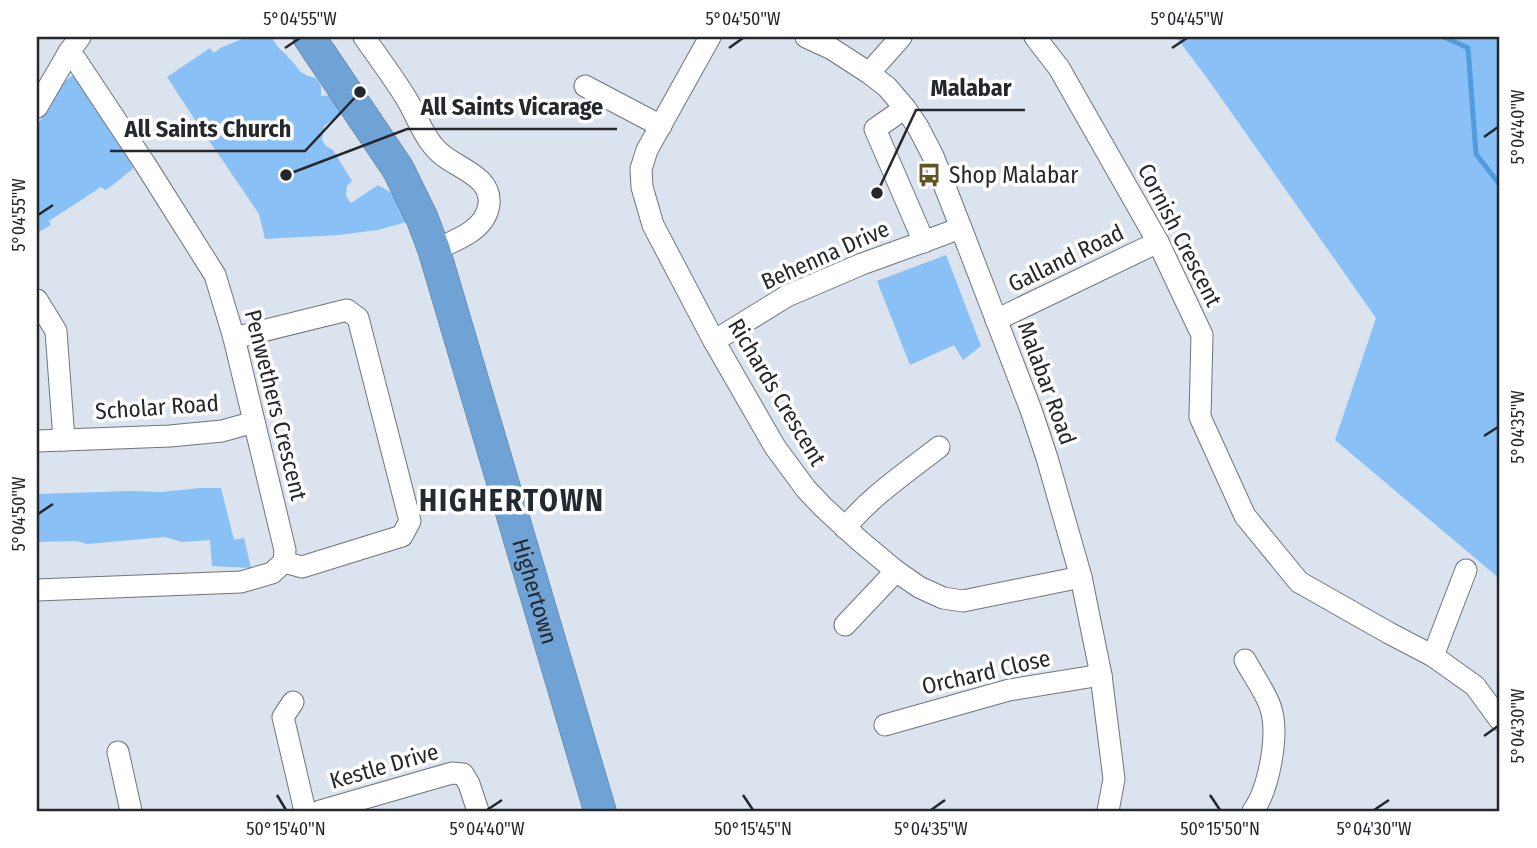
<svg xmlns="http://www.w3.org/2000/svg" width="1537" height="848" font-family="'Fira Sans Condensed',sans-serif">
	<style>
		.green { fill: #89c0f6 }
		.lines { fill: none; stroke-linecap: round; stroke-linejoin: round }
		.stream { stroke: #519ce1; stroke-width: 5 }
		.minor-casing { stroke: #6d757d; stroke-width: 23 }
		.highway-casing { stroke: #55789a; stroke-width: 33 }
		.minor { stroke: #fff; stroke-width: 21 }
		.highway { stroke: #70a3d5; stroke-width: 32 }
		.ticks { fill: none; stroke: #24272b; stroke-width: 2.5 }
		.labels { text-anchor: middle; stroke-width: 7; stroke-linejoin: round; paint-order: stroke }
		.poi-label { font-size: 23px; fill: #24272b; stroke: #fff; text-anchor: start }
		.street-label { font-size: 23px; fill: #24272b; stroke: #fff }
		.district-label { font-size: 30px; font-weight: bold; letter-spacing: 2px; fill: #232a31; stroke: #fff }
		.leader { fill: none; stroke: #24272b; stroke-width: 2.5 }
		.callout-dot { fill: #24272b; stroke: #fff; stroke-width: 2.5 }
		.callout-label { font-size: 24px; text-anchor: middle; font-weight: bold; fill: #24272b; stroke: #fff; stroke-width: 7; stroke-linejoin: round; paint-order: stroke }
		.neatline { fill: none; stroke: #24272b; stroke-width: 2.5 }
		.ticks-label { font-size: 18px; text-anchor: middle; fill: #24272b }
	</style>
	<rect width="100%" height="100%" fill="#dbe4ee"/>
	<g class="green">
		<path d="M247 37H266L273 39C277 48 282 50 288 57 302 70 294 72 316 78L321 86V96L332 95 341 114 324 126 322 140 326 146 333 150 352 181 347 186 346 196 351 203 378 185 396 195 407 222 377 230 339 235 265 239 259 214 199 126 167 77 210 48 214 53 220 48Z"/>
		<path d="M1176 37H1500V579L1335 440 1376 318 1207 78Z"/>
		<path d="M75 74 140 163 109 188 105 190 101 187 49 221 51 225 37 233V128C43 112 59 82 75 74Z"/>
		<path d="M946 255 981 346 963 360 954 345 910 365 877 281Z"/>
		<path d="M200 488H221L234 540 244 538 251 568 212 566 210 540 182 542 165 537 87 544 76 541 37 542V494L130 491 161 492Z"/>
	</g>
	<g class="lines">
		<path class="stream" d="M1444 37 1468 48 1476 154 1500 185"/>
		<g class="minor-casing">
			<g id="minor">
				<path d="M364 37C378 57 393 77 406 98 417 116 424 139 440 153 456 168 492 176 489 204 486 231 454 241 434 250"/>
				<path d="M710 37 647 150 641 169 642 187 653 225 714 341 775 447 806 489 823 507 860 541 896 571 919 587 943 598 963 601 1081 577"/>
				<path d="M806 37 832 49 869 73 887 87 905 108 918 127 933 156 961 228 1031 410 1047 458 1081 577 1101 675 1114 779 1108 811"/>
				<path d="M1035 37 1059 68 1158 242 1202 335 1200 417 1245 516 1299 582 1389 633 1433 656 1475 686 1500 720"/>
				<path d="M869 73 901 37"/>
				<path d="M585 86 661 126"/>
				<path d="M37 107 69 52 80 37"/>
				<path d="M905 108 875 129 924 242"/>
				<path d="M37 300 56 331 64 440"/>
				<path d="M996 320 1158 242"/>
				<path d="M234 338 347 310 358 318 410 521 402 536 302 567 284 562"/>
				<path d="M714 341 787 296 862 264 961 228"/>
				<path d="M38 441 170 436 222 431 254 422"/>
				<path d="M845 528C871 496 907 472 939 447"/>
				<path d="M37 590 241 582 272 573 284 562 285 550 234 338 215 275 145 164 78 63 69 52"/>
				<path d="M845 625 896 571"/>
				<path d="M1433 656 1466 570"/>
				<path d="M1245 660C1251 672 1268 696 1271 709 1279 735 1269 789 1253 811"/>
				<path d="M293 702 283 717 305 811"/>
				<path d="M885 725 1009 690 1101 675"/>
				<path d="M118 752 131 811"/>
				<path d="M320 811 452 773 463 774 469 784 478 811"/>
			</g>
		</g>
		<g class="highway-casing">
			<g id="highway">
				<path id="s1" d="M309 37 398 169 422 218 434 250 600 811"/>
			</g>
		</g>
		<use href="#minor" class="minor"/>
		<use href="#highway" class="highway"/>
	</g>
	<path class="ticks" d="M285 48 300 38M729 48 743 38M1172 48 1187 38M1484 137 1498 127M38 215 53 205M1484 436 1498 427M38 514 53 504M1484 736 1498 726M277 795 286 810M743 795 753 810M1210 795 1220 810M487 810 502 800M931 810 945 800M1374 810 1389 800"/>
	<defs>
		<g id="bus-bare" transform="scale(1.89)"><path d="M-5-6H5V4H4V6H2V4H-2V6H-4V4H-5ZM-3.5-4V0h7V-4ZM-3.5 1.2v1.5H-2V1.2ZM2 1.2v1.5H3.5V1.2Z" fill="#605623" stroke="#fff" stroke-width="2.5" paint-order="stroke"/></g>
	</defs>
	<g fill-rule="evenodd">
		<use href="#bus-bare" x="929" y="175"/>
	</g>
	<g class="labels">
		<g class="poi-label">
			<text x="949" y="183">Shop Malabar</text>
		</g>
		<g class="street-label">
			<text transform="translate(1180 235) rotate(63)" y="8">Cornish Crescent</text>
			<text transform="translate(825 255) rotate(-24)" y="8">Behenna Drive</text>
			<text transform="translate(1066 258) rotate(-26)" y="8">Galland Road</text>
			<text transform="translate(1047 383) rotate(70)" y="8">Malabar Road</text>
			<text transform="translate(777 392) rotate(59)" y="8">Richards Crescent</text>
			<text transform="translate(276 405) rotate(76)" y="8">Penwethers Crescent</text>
			<text transform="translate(157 407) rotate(-4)" y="8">Scholar Road</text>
			<text dy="8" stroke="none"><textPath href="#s1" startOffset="604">Highertown</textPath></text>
			<text transform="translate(986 672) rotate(-13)" y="8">Orchard Close</text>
			<text transform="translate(384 766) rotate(-16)" y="8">Kestle Drive</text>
		</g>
		<g class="district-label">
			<text x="512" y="511">HIGHERTOWN</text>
		</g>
	</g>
	<path class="leader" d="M877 193L916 110H1025M286 175L407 129H617M360 92L305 151H110"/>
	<g class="callout-dot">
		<circle cx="877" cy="193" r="7"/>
		<circle cx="286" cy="175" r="7"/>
		<circle cx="360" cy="92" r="7"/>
	</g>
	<g class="callout-label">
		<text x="971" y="96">Malabar</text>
		<text x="512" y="115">All Saints Vicarage</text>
		<text x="208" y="137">All Saints Church</text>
	</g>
	<rect width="1537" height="848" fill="none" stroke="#ffffff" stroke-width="77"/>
	<rect x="38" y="38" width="1460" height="772" class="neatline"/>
	<g class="ticks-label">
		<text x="300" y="25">5°04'55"W</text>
		<text x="743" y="25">5°04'50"W</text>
		<text x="1187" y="25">5°04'45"W</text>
		<text transform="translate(1518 127) rotate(-90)" y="6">5°04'40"W</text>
		<text transform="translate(19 215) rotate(-90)" y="6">5°04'55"W</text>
		<text transform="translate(1518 427) rotate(-90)" y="6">5°04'35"W</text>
		<text transform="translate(19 514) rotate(-90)" y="6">5°04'50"W</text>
		<text transform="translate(1518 726) rotate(-90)" y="6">5°04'30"W</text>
		<text x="286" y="835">50°15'40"N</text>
		<text x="487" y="835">5°04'40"W</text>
		<text x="753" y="835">50°15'45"N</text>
		<text x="931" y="835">5°04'35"W</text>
		<text x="1220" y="835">50°15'50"N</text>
		<text x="1374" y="835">5°04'30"W</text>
	</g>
</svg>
